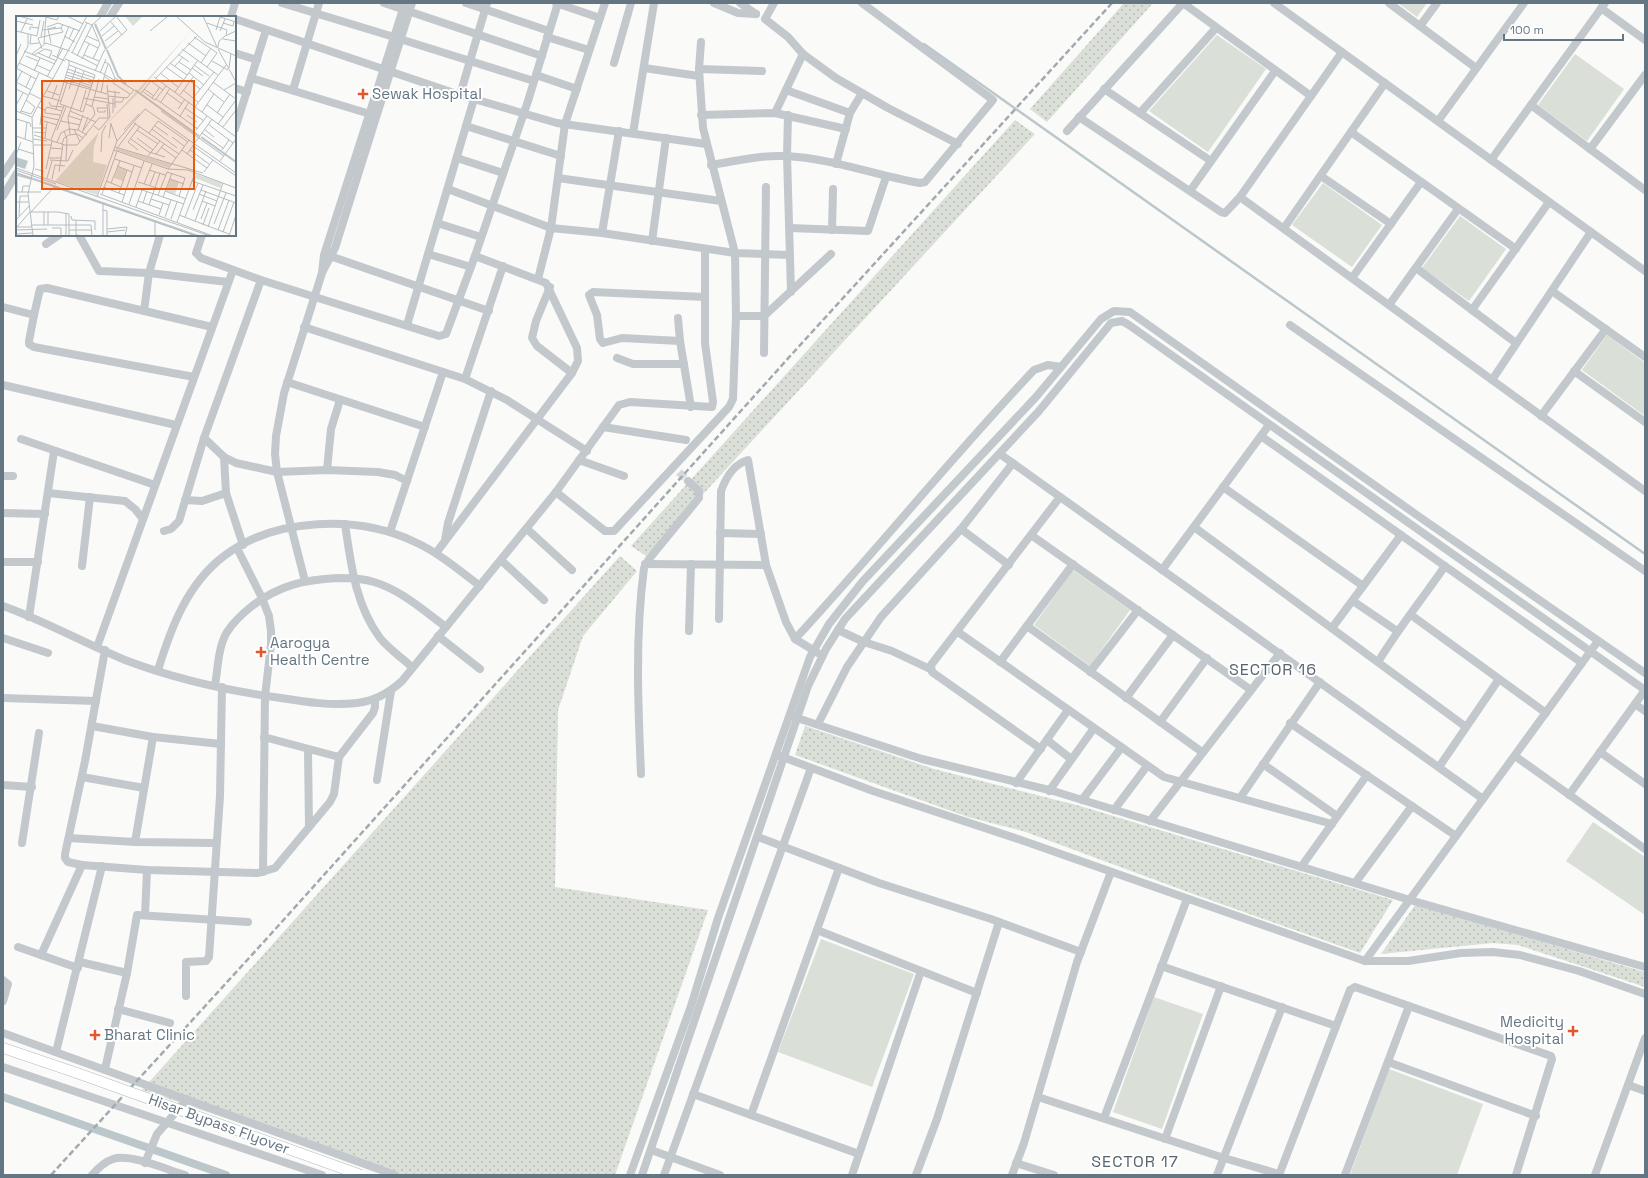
<svg xmlns="http://www.w3.org/2000/svg" width="1648" height="1178" font-family="'Space Grotesk',sans-serif">
	<style>
		.grass { fill: url(#grass-dots) }
		.green { fill: #dadfd7 }
		.lines { fill: none; stroke-linecap: round; stroke-linejoin: round }
		.stream { stroke: #bbc7cb; stroke-width: 2.5 }
		.canal { stroke: #bbc7cb; stroke-width: 8 }
		.minor-tunnel { stroke: #d5d9db; stroke-width: 8; stroke-dasharray: 8 4; stroke-linecap: butt }
		.major-casing { stroke: #b5babe; stroke-width: 11 }
		.minor { stroke: #c3c8cc; stroke-width: 8 }
		.major { stroke: #fff; stroke-width: 10 }
		.rail { stroke: #a2aab0; stroke-width: 2.5; stroke-dasharray: 6 3; stroke-linecap: butt }
		.major-bridge-casing { stroke: #b5babe; stroke-width: 11; stroke-linecap: butt }
		.major-bridge { stroke: #fff; stroke-width: 10 }
		.poi-dot { fill: #e4572e; stroke: #fff; stroke-width: 1.5 }
		.labels { text-anchor: middle; stroke-width: 4; stroke-linejoin: round; paint-order: stroke }
		.poi-label { font-size: 15px; fill: #657683; stroke: #fff; text-anchor: start }
		.street-label { font-size: 15px; fill: #657683; stroke: #fff }
		.neighbourhood-label { font-size: 16px; letter-spacing: 1px; fill: #57646e; stroke: #fff }
		.inset-river { fill: none; stroke: #bbc7cb; stroke-width: 2 }
		.inset-road { fill: none; stroke: #b5bdc2; stroke-width: 1 }
		.view { fill: #e8590c; fill-opacity: 0.15; stroke: #e8590c; stroke-width: 2 }
		.inset-edge { fill: none; stroke: #657683; stroke-width: 2 }
	</style>
	<defs>
		<pattern id="grass-dots" width="8" height="8" patternUnits="userSpaceOnUse"><rect width="8" height="8" fill="#dadfd7"/><path d="M2 2h.1M6 6h.1" fill="none" stroke="#b4b9b4" stroke-width="1.8" stroke-linecap="round"/></pattern>
	</defs>
	<rect width="100%" height="100%" fill="#fafaf8"/>
	<g class="grass">
		<path d="M1124 3H1153L1047 122 1030 109Z"/>
		<path d="M1015 120 1035 134 646 556 631 546Z"/>
		<path d="M620 556 637 571 583 636 558 710 555 887 708 910 615 1175H395L142 1090Z"/>
		<path d="M805 726 934 769 1080 806 1393 900 1360 953 1196 895 1023 831 968 817 795 755Z"/>
		<path d="M1415 905 1645 972V987L1518 945 1493 943 1381 954Z"/>
	</g>
	<g class="green">
		<path d="M1398 3H1427L1417 17Z"/>
		<path d="M1217 35 1266 69 1208 152 1149 111Z"/>
		<path d="M1575 54 1624 89 1587 141 1538 105Z"/>
		<path d="M1323 183 1382 225 1352 267 1292 225Z"/>
		<path d="M1460 216 1506 249 1469 301 1422 268Z"/>
		<path d="M1607 335 1645 363V416L1582 370Z"/>
		<path d="M1073 570 1130 610 1090 666 1034 625Z"/>
		<path d="M1593 822 1645 857V915L1566 861Z"/>
		<path d="M821 939 914 974 872 1087 778 1052Z"/>
		<path d="M1154 997 1203 1014 1162 1129 1113 1112Z"/>
		<path d="M1389 1069 1483 1104 1457 1175H1350Z"/>
	</g>
	<g class="lines">
		<path class="stream" d="M924 44 1645 554"/>
		<path class="canal" d="M3 1097 226 1175"/>
		<path class="minor-tunnel" d="M679 472 688 481"/>
		<g class="major-casing">
			<path id="major" d="M3 1048 77 1073"/>
		</g>
		<g class="minor">
			<path d="M282 3 394 37"/>
			<path d="M384 3 542 56"/>
			<path d="M466 3 549 31"/>
			<path d="M556 3 600 18"/>
			<path d="M714 3 738 13 756 14"/>
			<path d="M740 3 756 14"/>
			<path d="M774 3 765 19 788 37 803 54 836 78 888 108 958 144"/>
			<path d="M1274 3 1645 271"/>
			<path d="M1389 3 1476 68"/>
			<path d="M1601 8 1645 40"/>
			<path d="M100 17 108 3"/>
			<path d="M110 17 119 3"/>
			<path d="M231 17 235 3"/>
			<path d="M235 19 460 95 557 123 706 144"/>
			<path d="M1420 26 1437 3"/>
			<path d="M547 37 589 50"/>
			<path d="M400 39 534 81"/>
			<path d="M235 53 257 60"/>
			<path d="M614 63 631 3"/>
			<path d="M644 68 699 76"/>
			<path d="M699 69 762 71"/>
			<path d="M536 75 577 89"/>
			<path d="M251 78 370 114"/>
			<path d="M235 88 247 92"/>
			<path d="M1104 89 1211 161"/>
			<path d="M293 90 319 3"/>
			<path d="M786 90 850 113"/>
			<path d="M460 95 487 3"/>
			<path d="M1531 105 1645 190"/>
			<path d="M775 113 803 54"/>
			<path d="M1140 113 1216 28"/>
			<path d="M701 115 775 113 846 129"/>
			<path d="M788 115 787 156 791 292"/>
			<path d="M1079 117 1221 212 1225 213 1240 197 1342 52"/>
			<path d="M1438 121 1524 3"/>
			<path d="M466 126 561 156"/>
			<path d="M235 129 266 30"/>
			<path d="M1067 131 1183 3 1311 96"/>
			<path d="M1351 132 1516 249"/>
			<path d="M633 133 654 3"/>
			<path d="M1590 149 1645 75"/>
			<path d="M457 158 503 173"/>
			<path d="M1491 160 1605 3"/>
			<path d="M836 164 850 113 862 93"/>
			<path d="M711 165C736 161 760 155 785 156 831 158 875 175 920 183L925 182 993 100 862 3"/>
			<path d="M3 174 17 153"/>
			<path d="M1321 176 1391 224"/>
			<path d="M558 178 721 201"/>
			<path d="M448 189 551 228 602 233 735 253 790 255"/>
			<path d="M1190 191 1275 71"/>
			<path d="M3 196 17 173"/>
			<path d="M1240 197 1645 491"/>
			<path d="M437 223 481 237"/>
			<path d="M790 228 868 231 886 177"/>
			<path d="M1284 228 1385 83"/>
			<path d="M832 230 833 189"/>
			<path d="M602 233 619 131"/>
			<path d="M79 235 99 271 149 273 228 282"/>
			<path d="M202 235 196 253 201 258 261 280 439 336 446 334 475 256 528 101 558 3"/>
			<path d="M652 241 666 138"/>
			<path d="M46 244 59 235"/>
			<path d="M428 254 471 267"/>
			<path d="M327 255 489 311"/>
			<path d="M1416 268 1516 343"/>
			<path d="M323 271 335 248 412 3"/>
			<path d="M1352 278 1421 182"/>
			<path d="M538 279 551 228 565 124 605 3"/>
			<path d="M550 287 536 321 532 338 537 346 572 373"/>
			<path d="M1552 291 1645 357"/>
			<path d="M1389 305 1458 209"/>
			<path d="M3 307 34 315 29 341V344L34 347 194 377"/>
			<path d="M1472 310 1549 202"/>
			<path d="M144 311 149 273 160 235"/>
			<path d="M34 315 40 289 47 288 212 327"/>
			<path d="M736 316H764L831 254"/>
			<path d="M678 318 680 341 622 338 603 343 600 339 597 315 589 295 593 292 705 297"/>
			<path d="M407 325 474 99"/>
			<path d="M1290 325 1645 571"/>
			<path d="M304 327 465 379 507 400 587 451"/>
			<path d="M680 341 691 407"/>
			<path d="M764 353 766 187"/>
			<path d="M617 358 633 364H684"/>
			<path d="M1574 371 1645 422"/>
			<path d="M465 379 503 266"/>
			<path d="M1492 380 1591 232"/>
			<path d="M287 382 425 427"/>
			<path d="M3 385 176 425"/>
			<path d="M1541 416 1606 329"/>
			<path d="M603 427 686 440"/>
			<path d="M1261 436 1582 663"/>
			<path d="M204 438 224 457 236 463 277 472 327 470 378 472 395 475 407 481"/>
			<path d="M21 439 155 485"/>
			<path d="M1000 454 1483 799"/>
			<path d="M224 457 226 493 243 545"/>
			<path d="M579 460 624 476"/>
			<path d="M327 470 331 429 340 400"/>
			<path d="M3 476H13"/>
			<path d="M1223 487 1363 586"/>
			<path d="M556 492 605 531H614L729 407 733 399 736 316 735 253 703 128 699 69 701 42"/>
			<path d="M48 493 125 501 135 509 143 519"/>
			<path d="M185 500 202 501 226 493"/>
			<path d="M3 513 45 514"/>
			<path d="M345 524C351 564 355 604 380 638 389 649 402 658 412 667"/>
			<path d="M1194 527 1466 727"/>
			<path d="M527 529 572 570"/>
			<path d="M961 529 1009 565"/>
			<path d="M164 531 171 529 179 521 204 438 261 280"/>
			<path d="M390 532 443 372"/>
			<path d="M720 533 761 534"/>
			<path d="M1031 535 1251 690"/>
			<path d="M445 540 448 523 491 391"/>
			<path d="M237 548 262 598 269 616 271 631V645L265 696 263 872"/>
			<path d="M436 553 572 373 578 361 577 348 546 283 475 256"/>
			<path d="M502 561 544 600"/>
			<path d="M3 562H38"/>
			<path d="M645 564 766 565"/>
			<path d="M82 566 90 497"/>
			<path d="M1162 570 1269 425"/>
			<path d="M305 581 277 472 275 454 276 436 284 393 322 273 324 255 405 3"/>
			<path d="M1353 601 1397 631"/>
			<path d="M3 606C45 621 84 643 125 660 175 679 229 691 281 698 306 702 331 706 357 703 374 701 389 693 402 681L556 492 619 405 630 402 712 407 713 402 705 343V249"/>
			<path d="M1411 615 1546 713"/>
			<path d="M29 617 54 451"/>
			<path d="M719 619 721 491C726 477 734 464 748 460L766 565 786 622 795 639 818 653"/>
			<path d="M1027 626 1202 752"/>
			<path d="M1332 628 1401 535"/>
			<path d="M838 630 864 642 892 651 930 669"/>
			<path d="M689 631 691 564"/>
			<path d="M958 632 1164 777 1332 824"/>
			<path d="M438 636 480 669"/>
			<path d="M3 638 48 653"/>
			<path d="M795 639C876 551 952 457 1034 370L1048 365 1061 367"/>
			<path d="M97 647 233 270"/>
			<path d="M1000 662 1073 564"/>
			<path d="M1378 662C1398 629 1423 598 1445 566"/>
			<path d="M158 670C171 628 187 584 224 556 275 517 358 515 415 542 439 553 459 570 480 586"/>
			<path d="M1090 672 1138 610"/>
			<path d="M215 685C218 668 218 647 227 632 234 621 242 614 252 606 280 585 303 580 338 578 350 578 362 578 374 582 401 590 423 610 446 627"/>
			<path d="M3 698 96 701"/>
			<path d="M1126 698 1173 635"/>
			<path d="M1635 704 1645 711"/>
			<path d="M794 717 922 759 1053 791 1410 900 1645 967"/>
			<path d="M1160 722 1207 658"/>
			<path d="M1290 723 1456 836"/>
			<path d="M818 724 847 667 881 617 961 529 1013 463"/>
			<path d="M92 726 153 737 221 744"/>
			<path d="M264 737 339 757 373 713 375 707V699"/>
			<path d="M1047 740 1071 759"/>
			<path d="M1041 749 932 672 931 665 1060 497"/>
			<path d="M308 750 309 827"/>
			<path d="M1600 752 1645 784"/>
			<path d="M780 756 873 791 1021 840 1365 961H1408L1461 953 1493 952 1520 955 1579 971 1645 994"/>
			<path d="M1515 756 1645 849"/>
			<path d="M1263 764 1337 816"/>
			<path d="M1439 767 1499 679"/>
			<path d="M641 774C638 705 635 636 644 568L649 559 699 498V491L688 481"/>
			<path d="M82 777 144 788"/>
			<path d="M377 780 391 691"/>
			<path d="M1016 783 1068 710"/>
			<path d="M3 785 32 787"/>
			<path d="M1049 791 1094 728"/>
			<path d="M1569 795 1645 690"/>
			<path d="M1240 798 1320 682"/>
			<path d="M1082 800 1121 748"/>
			<path d="M1114 810 1147 766"/>
			<path d="M1150 821 1280 653"/>
			<path d="M758 837 879 883 991 919 1081 952"/>
			<path d="M69 838 135 842 216 843"/>
			<path d="M135 842 153 737"/>
			<path d="M22 843 39 733"/>
			<path d="M82 865 147 870 258 873 275 868 330 802 334 794 339 757"/>
			<path d="M1301 867 1367 775"/>
			<path d="M1355 883 1412 806"/>
			<path d="M145 915 147 870"/>
			<path d="M817 930 977 993"/>
			<path d="M18 947 78 968"/>
			<path d="M41 955 82 865 68 862 65 858V854L85 761 105 650"/>
			<path d="M1365 961 1598 641"/>
			<path d="M80 962 127 973"/>
			<path d="M1161 966 1336 1026"/>
			<path d="M3 980 8 984 3 1001"/>
			<path d="M186 996V962L206 961 209 957 220 796 222 687"/>
			<path d="M118 1009 170 1023"/>
			<path d="M3 1033 395 1175"/>
			<path d="M56 1052 102 866"/>
			<path d="M1388 1062 1536 1116"/>
			<path d="M3 1067 322 1175"/>
			<path d="M105 1069 127 973 137 915 248 922"/>
			<path d="M1628 1085 1645 1091"/>
			<path d="M693 1094 859 1154"/>
			<path d="M1038 1097 1224 1158 1279 1174"/>
			<path d="M751 1115 839 868"/>
			<path d="M1104 1118 1187 899"/>
			<path d="M1165 1139 1221 986"/>
			<path d="M651 1150 720 1175"/>
			<path d="M145 1163 157 1134 187 1099"/>
			<path d="M1016 1163 1054 1175"/>
			<path d="M92 1175C98 1168 104 1162 113 1159 130 1153 168 1170 185 1175"/>
			<path d="M630 1175 691 1006 718 918 810 657 829 624 863 581 1036 397 1101 319 1114 311 1130 312 1421 518 1645 673"/>
			<path d="M642 1175 808 686 826 649 845 619 1039 411 1111 323 1122 321 1129 325 1645 690"/>
			<path d="M664 1175 811 768"/>
			<path d="M852 1175 921 971"/>
			<path d="M916 1175 937 1119 999 922"/>
			<path d="M1012 1175 1024 1143 1077 962 1111 872"/>
			<path d="M1217 1175 1282 1007"/>
			<path d="M1279 1175 1350 990 1355 987 1551 1056 1552 1059 1516 1175"/>
			<path d="M1345 1175 1409 1006"/>
			<path d="M1595 1175 1645 1038"/>
		</g>
		<use href="#major" class="major"/>
		<path class="rail" d="M51 1175 270 935 792 354 1112 3"/>
		<g class="major-bridge-casing">
			<path id="major-bridge" d="M77 1073 361 1175"/>
		</g>
		<use href="#major-bridge" class="major-bridge"/>
	</g>
	<g class="poi-dot">
		<path d="M361 88h4v4h4v4h-4v4h-4v-4h-4v-4h4z"/>
		<path d="M259 646h4v4h4v4h-4v4h-4v-4h-4v-4h4z"/>
		<path d="M1571 1025h4v4h4v4h-4v4h-4v-4h-4v-4h4z"/>
		<path d="M93 1029h4v4h4v4h-4v4h-4v-4h-4v-4h4z"/>
	</g>
	<g class="labels">
		<g class="poi-label">
			<text x="372" y="99">Sewak Hospital</text>
			<text x="270" y="648">Aarogya<tspan x="270" dy="17">Health Centre</tspan></text>
			<text x="1564" y="1027" text-anchor="end">Medicity<tspan x="1564" dy="17">Hospital</tspan></text>
			<text x="104" y="1040">Bharat Clinic</text>
		</g>
		<g class="street-label">
			<text transform="translate(219 1124) rotate(20)" y="5">Hisar Bypass Flyover</text>
		</g>
		<g class="neighbourhood-label">
			<text x="1273" y="675">SECTOR 16</text>
			<text x="1135" y="1167">SECTOR 17</text>
		</g>
	</g>
	<g transform="translate(16 16)">
		<rect width="220" height="220" fill="#fafaf8"/>
		<path d="M175 15 123 76 121 75ZM120 76 122 77 84 115ZM83 116 78 130 77 146 91 149 81 179 39 165ZM100 132 155 148 152 152 100 134Z" fill="#dadfd7"/>
		<path d="M109 0H127L117 10ZM102 151 110 154 107 165 98 162ZM180 158 206 167 204 172 179 162ZM154 163 163 166 159 178 150 175Z" fill="#dadfd7"/>
		<path d="M0 141 12 145 9 153 0 150Z" fill="#bbc7cb"/>
		<path class="inset-river" d="M79 8 90 33M91 34 102 60 110 68M119 74 183 120M185 121 220 146M0 157 182 220"/>
		<path class="inset-road" d="M3 0 17 4M51 0 67 8M160 0 189 26 220 40M187 0 201 31M30 1 41 4 43 0M0 5 17 9M69 6 76 9 84 28 77 43M95 6 106 19M191 7 211 14 210 19M207 7 217 10 218 6M31 11 42 7 64 15M14 14V11L23 12M26 14 45 12 47 8M200 14 204 1 220 6M0 15 21 20 24 4M84 15 100 0M134 15 152 0M204 15 209 3M5 16 11 3M15 19 14 28 23 27M48 20 59 26M71 20 82 25M86 20 98 10M25 21 28 5M178 21 201 37 191 51M53 23 58 12M207 23 220 25M68 25 82 32M89 25 102 15M35 27 32 13 40 11M172 27 190 40M28 28 30 0M202 31 203 25 209 20 220 15M26 33 22 22 47 16 45 12M166 33 202 59M202 33 220 66M8 35 39 48M55 36 82 50M22 37 41 45M56 37 71 7M16 38 30 27 54 35M162 38 173 46M18 39 29 33 36 35 33 42M36 39 49 45M68 39 83 45M0 40 5 28M10 40 22 45M61 40 76 9 86 0M41 41 53 10M49 43 86 57 98 64M66 43 73 28M196 45 212 54M89 46 93 48 99 62 97 67 114 78M163 46 175 54M3 47 37 63M154 47 171 59M185 47 195 32M92 48 88 60 96 66M21 49 34 55M178 49 193 60M159 50 167 41M150 51 168 64M0 52 20 63M176 52 187 60M213 52 215 37M0 53 12 30V18M52 53 66 58M18 55 24 42M79 55 88 35 111 14 100 0M51 56 82 66M84 57 90 43M144 57 162 71M173 57 188 69M67 58 79 62M50 59 64 63M31 61 47 32M49 61 76 70M138 61 220 121M140 62 181 20M65 63 77 68M48 64 63 68M174 65 184 73M0 66 15 74M48 66 91 78M197 66 220 83M0 67 6 55M51 67 44 88 67 96 79 59 53 49V45M63 68 75 72M10 71 15 60M0 73 12 79M53 73 60 52M128 73 138 80M192 73 208 86M167 74 182 86M208 74 220 67M31 75 43 79M91 75 104 77M99 75V92M126 75 139 84 150 70M159 76 182 44M13 77 25 83M85 77 88 61M125 77 135 65 147 74M151 77 166 88M164 79 177 61M27 80 45 85M92 80 111 82 118 74 99 62M78 81 93 83M67 82 99 88M136 82 144 71M177 82 198 56M36 83 41 69M140 83 182 113M33 86 35 90 47 91M99 86H106L108 81M145 86 154 72M0 89 7 77M191 89 207 101M76 90 83 63M22 91 29 94V97L44 99M179 91 210 49M169 92 188 105M40 93 53 49M162 93 169 83M29 94 31 91 46 95M89 94V96H82L81 92H91M0 95 16 101M5 95 15 98 19 91 10 84M54 95 80 106M64 95 70 74M145 95 208 140M186 96 198 78M4 97 23 57M97 97V82M201 97 214 78M171 99 181 106M25 100 43 104M53 100 65 104M164 100 173 86M0 103 14 107 15 111M28 105 41 109M45 105 64 109M142 105 172 126M118 107 163 138M95 108 101 125M192 108 217 127M202 108 220 84M24 109 26 93M78 110 83 114 94 101 91 69M139 110 152 119M207 111 220 94M17 112H30M58 113 64 126M136 113 161 132M188 113 198 121M41 114 50 91M62 114 67 99M67 114 72 101M108 114 123 98M121 114 142 128M180 114 191 100M48 115 51 123 50 145M18 116 30 117M66 116 79 98 77 91 70 88M133 117 142 105M186 117 207 132M54 118 52 101 68 55M18 119 49 129H61L83 102H92L91 88M0 120 17 126M156 121 168 130M29 122 31 106M93 122 95 107M121 122 137 134M9 123 11 106M17 123 31 125M115 123 133 136 149 141M35 124 48 90M41 126 45 117 53 113 62 114 71 119M46 128 48 122 53 119 61 118 67 122M18 129H35M177 130 220 160M99 131 187 157M102 131 120 107M145 131 160 142M35 132 47 133M2 133 18 138M98 134 152 153 172 154 220 172M122 134 112 126 124 110M166 134 191 152M174 134 193 148M206 134 213 124M85 136 86 117 90 109M140 138 148 128M171 138 196 103M0 139 5 126M132 140 144 125M33 142H46M99 143 126 152M34 144 52 145 57 134M204 145 220 123M101 150 116 156M0 152 194 220M19 153 27 155 26 160M30 153 36 125M152 153 173 124M0 154 40 168M133 154 149 159M43 156 47 128M188 156 197 144M0 159 15 163M31 162 36 145M36 163 39 149 49 150M154 163 168 168M90 165 105 171M176 165 220 180M122 166 144 173M95 167 104 145M128 168 136 148M134 169 139 156M87 171 108 179M120 172 168 188M185 174 220 187M149 175 170 183M0 176H25M1 176V159M6 176 7 170H13M103 177 111 154M84 178 197 220M86 178 101 135M183 178 201 185M142 179 151 156 169 162 163 180M81 181 101 125 129 93 220 157M147 181 156 157M135 183 153 189M122 185 145 193M186 185 199 190M0 186H13M106 186 118 150M87 187V220M127 187 131 175M113 188 128 145M133 189 144 157M120 191 126 174M87 194 91 195V220M177 194 187 169M15 196 38 171 180 220M32 196V209M50 198V220M143 199 147 187M163 199 213 218M3 200 4 180H12M55 200 56 204 79 205V214M149 201 155 184M169 201 182 167M155 203 161 186M185 203 191 187M0 204 14 189M60 204V219L67 220M179 205 190 175M161 206 179 157M198 208 210 177M15 209H75L76 220M28 209V196M187 209 193 192M1 211H16M192 211 207 167M0 212 14 196H42L53 198V220M36 212H45V220M91 213 111 211 109 220M0 214 31 213M53 214H76M202 214 213 184M91 216 109 214M207 216 218 186M0 218 16 217M17 220 12 178 18 150 16 101 71 0M139 220V206M213 220 220 199"/>
		<path class="view" d="M26 65H178V173H26Z"/>
		<rect width="220" height="220" class="inset-edge"/>
	</g>
	<rect width="1648" height="1178" fill="none" stroke="#657683" stroke-width="8"/>
	<path d="M1504 34v6h119v-6" fill="none" stroke="#657683" stroke-width="2"/>
	<text x="1510" y="34" font-size="12" fill="#657683" stroke="#ffffff" stroke-width="3" paint-order="stroke">100 m</text>
</svg>
